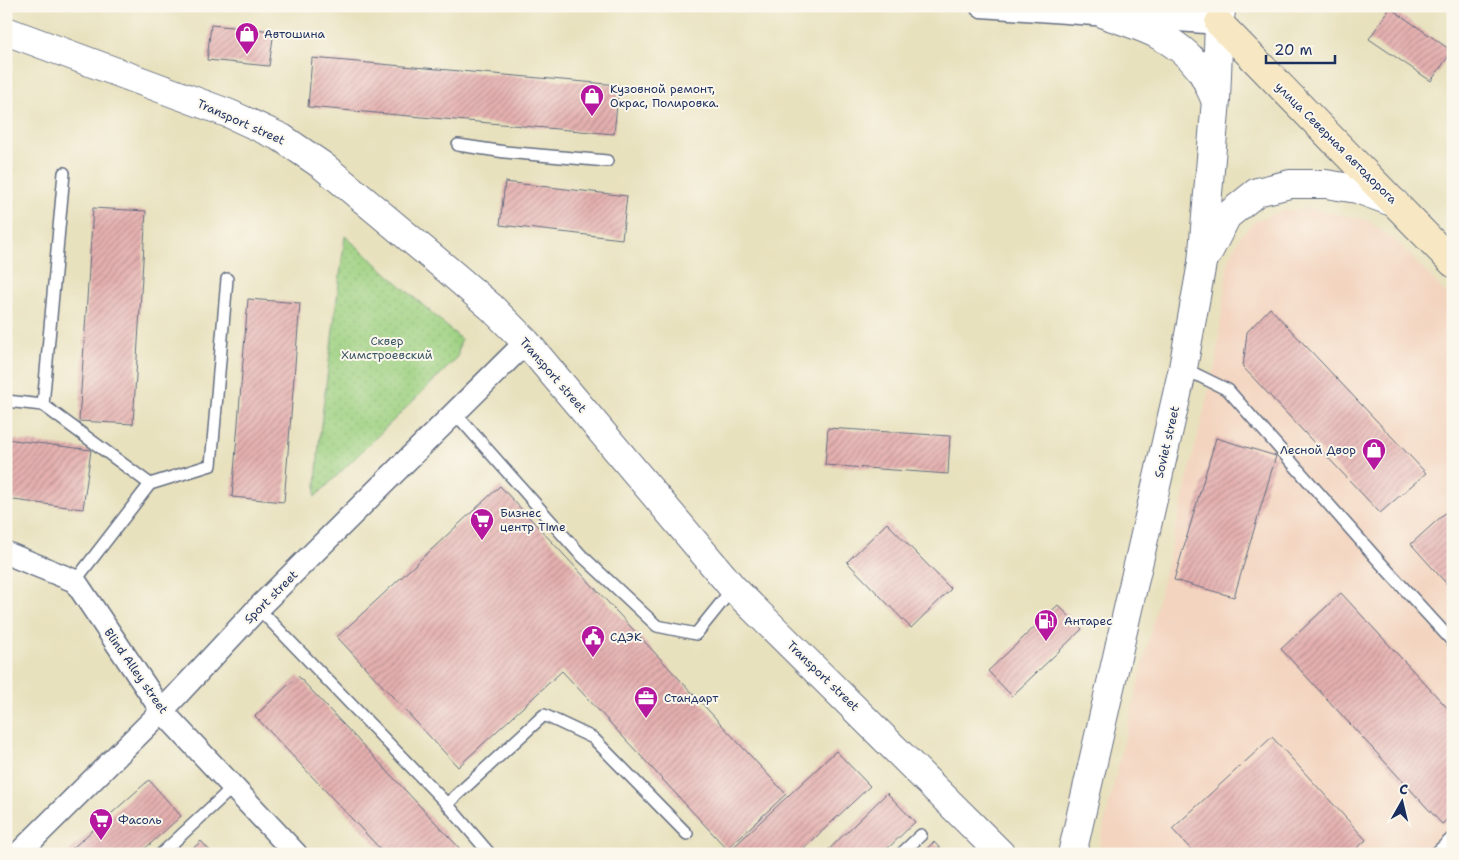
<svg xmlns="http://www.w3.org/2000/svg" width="1459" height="860" font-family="'Shantell Sans',sans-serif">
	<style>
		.built { fill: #f3d4bf }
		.green { fill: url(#green-dots); stroke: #5c806f }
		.building { fill: url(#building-hatch) }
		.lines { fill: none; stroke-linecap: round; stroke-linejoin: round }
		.service-casing { stroke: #636d80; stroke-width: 14 }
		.minor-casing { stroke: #636d80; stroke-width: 25 }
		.tertiary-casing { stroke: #636d80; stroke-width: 30 }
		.secondary-casing { stroke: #636d80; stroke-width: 30 }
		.service { stroke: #fff; stroke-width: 11 }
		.minor { stroke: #fff; stroke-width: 22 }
		.tertiary { stroke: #fff; stroke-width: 28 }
		.secondary { stroke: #f7e8c3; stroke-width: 28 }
		.labels { text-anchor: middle; stroke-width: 4; stroke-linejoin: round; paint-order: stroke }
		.poi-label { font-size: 12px; fill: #1b2f5e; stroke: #fbf7ec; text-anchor: start }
		.street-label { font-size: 12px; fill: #1b2f5e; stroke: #fbf7ec }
		.park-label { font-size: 12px; fill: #3b5766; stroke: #fbf7ec }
	</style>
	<defs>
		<pattern id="green-dots" width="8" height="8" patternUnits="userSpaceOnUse" patternTransform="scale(1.25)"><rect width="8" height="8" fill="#9cd080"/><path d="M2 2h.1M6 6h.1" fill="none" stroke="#86b371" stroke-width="1.8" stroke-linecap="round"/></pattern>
		<pattern id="building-hatch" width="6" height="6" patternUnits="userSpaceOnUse" patternTransform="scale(1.25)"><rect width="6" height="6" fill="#e5b0af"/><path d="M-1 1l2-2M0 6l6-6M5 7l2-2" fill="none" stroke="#b99092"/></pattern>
	</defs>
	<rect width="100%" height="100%" fill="#fbf7ec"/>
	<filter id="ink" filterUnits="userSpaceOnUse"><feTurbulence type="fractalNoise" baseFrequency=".02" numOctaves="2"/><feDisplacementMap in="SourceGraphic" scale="10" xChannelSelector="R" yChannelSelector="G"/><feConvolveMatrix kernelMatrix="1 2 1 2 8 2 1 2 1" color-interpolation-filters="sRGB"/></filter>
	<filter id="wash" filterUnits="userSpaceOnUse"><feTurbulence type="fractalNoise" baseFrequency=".0096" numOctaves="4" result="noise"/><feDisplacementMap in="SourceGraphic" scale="20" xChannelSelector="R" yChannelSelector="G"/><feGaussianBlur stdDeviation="1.12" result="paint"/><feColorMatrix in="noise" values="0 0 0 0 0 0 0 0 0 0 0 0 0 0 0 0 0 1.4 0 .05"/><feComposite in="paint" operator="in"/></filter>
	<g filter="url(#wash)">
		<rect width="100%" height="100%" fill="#e8e1be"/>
		<path class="built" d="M1313 209 1367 220 1399 244 1453 301V854H1097L1216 361 1228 262 1240 236 1257 220 1285 210Z"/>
		<path class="green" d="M345 236 461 339 457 358 315 497 320 432Z"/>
		<g id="blocks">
			<g class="building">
				<path d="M1390 8 1452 51 1431 81 1369 39Z"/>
				<path d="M211 25 274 31 269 66 207 60Z"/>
				<path d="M312 58 619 85 614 134 308 107Z"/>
				<path d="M505 182 627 196 622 239 500 225Z"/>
				<path d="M93 208 146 211 133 424 79 421Z"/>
				<path d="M248 299 300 303 284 502 232 497Z"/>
				<path d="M1270 308 1426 473 1380 513 1243 367 1247 332Z"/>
				<path d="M828 428 950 436 948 474 825 465Z"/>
				<path d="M1216 438 1276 456 1234 597 1174 580Z"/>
				<path d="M6 439 91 450 83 509 6 499Z"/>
				<path d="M500 486 786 794 727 849 562 671 458 767 337 637Z"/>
				<path d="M1453 506V591L1411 544Z"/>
				<path d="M887 523 951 589 911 628 847 562Z"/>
				<path d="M1341 593 1453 714V814L1442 824 1281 649Z"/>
				<path d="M1058 605 1082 629 1012 696 988 671Z"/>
				<path d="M298 676 465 854H385L255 716Z"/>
				<path d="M1272 737 1366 840 1351 854H1195L1172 829Z"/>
				<path d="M836 751 870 786 798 854H726Z"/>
				<path d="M149 780 181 816 139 854H66Z"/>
				<path d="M887 793 915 822 882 854H824Z"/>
				<path d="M201 841 213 854H187Z"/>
				<path d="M934 842 945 854H921Z"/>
			</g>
		</g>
	</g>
	<g filter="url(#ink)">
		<use href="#blocks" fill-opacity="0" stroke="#636d80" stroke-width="1"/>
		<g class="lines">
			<g class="service-casing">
				<g id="service">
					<path d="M458 145 505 152 607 161"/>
					<path d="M64 173 43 405 150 484 75 581"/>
					<path d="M1183 368 1228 390 1377 559 1453 642"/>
					<path d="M6 401 43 405"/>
					<path d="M455 413 579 553 657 626 696 634 733 588"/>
					<path d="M150 484 211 465 227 279"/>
					<path d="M258 608 447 804 544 715 593 738 687 834"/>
					<path d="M447 804 490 854"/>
					<path d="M161 854 233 787"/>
					<path d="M901 854 921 835"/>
					<path d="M1435 854 1453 837"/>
				</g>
			</g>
			<g class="minor-casing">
				<g id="minor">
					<path d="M981 6 1219 23"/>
					<path d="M6 553 75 581 162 711 296 854"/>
					<path d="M18 854 162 711 258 608 526 342"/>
				</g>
			</g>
			<g class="tertiary-casing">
				<g id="tertiary">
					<path d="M1106 15C1140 26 1177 38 1199 68 1206 77 1210 89 1215 99"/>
					<path d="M6 31 230 114 282 138 323 166 449 271 491 307 526 342 733 588 1001 854"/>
					<path d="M1208 253 1227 216 1257 192 1290 184H1326L1357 189 1395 203"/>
					<path d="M1072 854 1183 368 1202 263 1216 100 1219 23 1222 6"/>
				</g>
			</g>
			<g class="secondary-casing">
				<path id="secondary" d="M1219 23 1453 263"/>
			</g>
			<use href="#service" class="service"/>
			<use href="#minor" class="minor"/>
			<use href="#tertiary" class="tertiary"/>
			<use href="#secondary" class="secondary"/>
		</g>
	</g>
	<defs>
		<g id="shop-pin" transform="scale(1.25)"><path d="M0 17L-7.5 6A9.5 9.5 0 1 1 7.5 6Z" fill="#b5179e" stroke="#fbf7ec"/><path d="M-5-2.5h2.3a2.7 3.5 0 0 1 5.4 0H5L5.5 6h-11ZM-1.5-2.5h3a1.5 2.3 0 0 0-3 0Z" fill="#fff"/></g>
		<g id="supermarket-pin" transform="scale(1.25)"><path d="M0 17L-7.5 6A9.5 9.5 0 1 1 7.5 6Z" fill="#b5179e" stroke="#fbf7ec"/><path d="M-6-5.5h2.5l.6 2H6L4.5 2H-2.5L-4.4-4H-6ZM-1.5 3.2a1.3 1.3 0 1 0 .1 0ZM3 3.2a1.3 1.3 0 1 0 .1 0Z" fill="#fff"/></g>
		<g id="fuel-pin" transform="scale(1.25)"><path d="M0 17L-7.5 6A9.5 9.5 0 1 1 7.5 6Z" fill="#b5179e" stroke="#fbf7ec"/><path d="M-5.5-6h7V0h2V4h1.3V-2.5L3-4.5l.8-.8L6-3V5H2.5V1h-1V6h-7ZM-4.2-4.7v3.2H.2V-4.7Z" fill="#fff"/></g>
		<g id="civic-pin" transform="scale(1.25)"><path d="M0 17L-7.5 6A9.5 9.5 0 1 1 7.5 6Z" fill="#b5179e" stroke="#fbf7ec"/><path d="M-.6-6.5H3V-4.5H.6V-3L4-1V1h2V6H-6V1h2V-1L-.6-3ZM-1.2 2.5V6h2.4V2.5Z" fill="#fff"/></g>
		<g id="office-pin" transform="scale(1.25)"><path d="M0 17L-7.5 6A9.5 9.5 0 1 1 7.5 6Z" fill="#b5179e" stroke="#fbf7ec"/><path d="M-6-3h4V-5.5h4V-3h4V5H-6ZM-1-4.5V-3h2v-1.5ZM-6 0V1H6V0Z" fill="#fff"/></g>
	</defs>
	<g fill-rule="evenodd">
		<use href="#shop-pin" x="247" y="34"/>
		<use href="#shop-pin" x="592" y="96"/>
		<use href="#shop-pin" x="1374" y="450"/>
		<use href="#supermarket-pin" x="482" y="520"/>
		<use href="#fuel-pin" x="1046" y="621"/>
		<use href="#civic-pin" x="593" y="637"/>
		<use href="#office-pin" x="646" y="698"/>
		<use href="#supermarket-pin" x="101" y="820"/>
	</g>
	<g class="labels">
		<g class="poi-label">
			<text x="264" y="38">Автошина</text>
			<text x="610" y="93">Кузовной ремонт,<tspan x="610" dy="14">Окрас, Полировка.</tspan></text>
			<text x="1356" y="454" text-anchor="end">Лесной Двор</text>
			<text x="500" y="517">Бизнес<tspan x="500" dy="14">центр Time</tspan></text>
			<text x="1064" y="625">Антарес</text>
			<text x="610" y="641">СДЭК</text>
			<text x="664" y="702">Стандарт</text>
			<text x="118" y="824">Фасоль</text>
		</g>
		<g class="street-label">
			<text transform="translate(241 122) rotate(24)" y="4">Transport street</text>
			<text transform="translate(1336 143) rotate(45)" y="4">улица Северная автодорога</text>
			<text transform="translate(553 375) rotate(49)" y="4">Transport street</text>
			<text transform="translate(1167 442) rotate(-77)" y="4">Soviet street</text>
			<text transform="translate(271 597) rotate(-45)" y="4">Sport street</text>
			<text transform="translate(136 671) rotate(55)" y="4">Blind Alley street</text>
			<text transform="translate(823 676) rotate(44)" y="4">Transport street</text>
		</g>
		<g class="park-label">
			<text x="387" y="345">Сквер<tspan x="387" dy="14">Химстроевский</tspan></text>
		</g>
	</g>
	<rect width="1459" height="860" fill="none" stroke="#fbf7ec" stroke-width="25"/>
	<g transform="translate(1402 802) rotate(8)" stroke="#fbf7ec" stroke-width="4" paint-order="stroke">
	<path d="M0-4L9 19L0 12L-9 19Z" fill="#1b2f5e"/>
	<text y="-8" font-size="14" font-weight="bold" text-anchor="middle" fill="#1b2f5e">С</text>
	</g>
	<path d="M1266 55v8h69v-8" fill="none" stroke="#1b2f5e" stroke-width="2.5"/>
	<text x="1274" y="55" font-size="15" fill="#1b2f5e" stroke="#fbf7ec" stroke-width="4" paint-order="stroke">20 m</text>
</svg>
